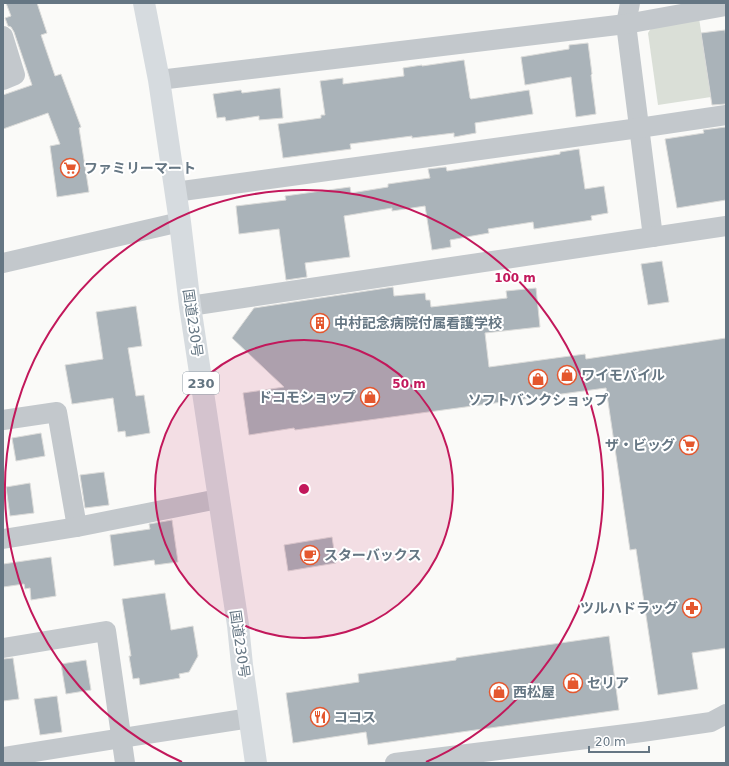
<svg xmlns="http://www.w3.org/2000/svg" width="729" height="766" viewBox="0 0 729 766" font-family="'DejaVu Sans','Noto Sans JP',sans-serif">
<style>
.green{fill:#dadfd7}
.building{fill:#aab3b9;stroke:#dcdcda}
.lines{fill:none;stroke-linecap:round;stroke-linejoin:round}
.street{stroke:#c3c8cc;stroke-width:20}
.highway{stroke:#d6dbdf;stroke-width:22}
.ring{fill:none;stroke:#c2185b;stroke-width:2}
.labels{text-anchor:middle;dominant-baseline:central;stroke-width:4;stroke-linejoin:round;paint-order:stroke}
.shield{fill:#fff;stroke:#939fa8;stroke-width:1}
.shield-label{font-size:13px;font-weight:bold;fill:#657683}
.poi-label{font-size:14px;font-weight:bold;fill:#657683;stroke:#fff;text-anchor:start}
.street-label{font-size:14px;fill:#657683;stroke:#fff}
.centre{fill:#c2185b;stroke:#fff;stroke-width:2}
.ring-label{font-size:12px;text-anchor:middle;font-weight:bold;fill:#c2185b;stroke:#fff;stroke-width:4;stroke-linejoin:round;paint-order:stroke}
</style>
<rect width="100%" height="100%" fill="#fafaf8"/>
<!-- green -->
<path class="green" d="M699,18l12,79 -53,8 -10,-72 5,-8z"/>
<!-- building -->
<g class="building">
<path d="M6,3h31l10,30 -6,2 14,41 6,-2 20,53 -2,1 10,64 -32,5 -7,-51 10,-2 -12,-31 -45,16v-34l29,-10 -18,-53 -3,-5 -3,-1 -3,-8 6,-2z"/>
<path d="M725,30l1,8v66l-14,1 -11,-72z"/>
<path d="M588,43l4,31 -1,1 5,39 -20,3 -5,-40 -46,8 -4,-28 48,-8v-4z"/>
<path d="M464,60l6,38 1,1 58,-9 4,24 -58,9 1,10 -22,4v-4l-42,5v-2l-62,8 1,5 -68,9 -5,-34 43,-6v-3h4l-5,-34 23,-3v6l61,-8 -1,-8 19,-3v1z"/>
<path d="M280,88l3,30 -24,2v-4l-33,5 -1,-4 -8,1 -4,-24 28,-4 1,3z"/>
<path d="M726,127v73l-49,8 -12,-69 39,-6 -1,-3z"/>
<path d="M579,149l6,40 19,-3 4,27 -17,3 1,4 -58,9 -1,-7 -45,7 1,4 -39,7 1,7 -19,3 -7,-44 -33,5v-3l-48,8 6,41 -45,6 2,14 -21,3 -7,-51 -40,5 -3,-28 50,-6 -1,-4 65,-9 1,6 37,-6v-3l42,-6 -2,-9 18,-2 1,4 113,-17v-2z"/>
<path d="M662,261l7,41 -21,3 -7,-41z"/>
<path d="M393,287l1,9 31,-3 1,7h4l1,7 76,-9 -1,-7 30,-3 4,39 -55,6 4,34 96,-13 1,5 140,-21v310l-34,5 6,36 -40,6 -22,-146 -6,1 -24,-162 -311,42 -1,-2 -45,7 -6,-42 41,-6 -52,-49 22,-30z"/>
<path d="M136,306l6,40 -14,2 8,48 8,-1 6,38 -24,4 -1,-6 -7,1 -5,-34 -41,6 -7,-39 38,-6 -7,-47z"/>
<path d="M41,433l4,23 -29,5 -4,-23z"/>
<path d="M104,472l5,33 -24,3 -5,-33z"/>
<path d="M30,483l4,30 -24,3 -4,-29z"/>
<path d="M172,520l6,42 -23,3 -1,-5 -40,6 -4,-31 40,-6 -1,-5z"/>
<path d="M332,537l4,26 -48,8 -4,-26z"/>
<path d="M51,557l5,39 -25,4 -1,-12 -5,1 -1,-5 -21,3v-23z"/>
<path d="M165,593l6,37 22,-4 5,30 -9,16 -10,2 1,4 -40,7 -1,-7 -6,1 -4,-23h2l-9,-57z"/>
<path d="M609,636l10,74 -251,35 -2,-13 -73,11 -7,-50 73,-11 -1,-8 98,-14v-2z"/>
<path d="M13,658l6,41 -16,2v-42z"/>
<path d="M86,660l5,30 -25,4 -5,-30z"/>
<path d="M57,696l5,36 -22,3 -6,-36z"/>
</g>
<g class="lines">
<!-- street -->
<g class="street">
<path d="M630,3l-4,21 27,213"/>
<path d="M3,36l12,39 -12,5"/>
<path d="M159,80l467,-56 100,-18"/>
<path d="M175,192l464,-64 87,-13"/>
<path d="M3,263l177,-41"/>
<path d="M190,306l536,-80"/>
<path d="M3,420l54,-8 20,115"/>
<path d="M3,539l74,-12 141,-28"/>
<path d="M3,648l103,-17 19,132"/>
<path d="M3,757l119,-19 128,-20"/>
<path d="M395,763l247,-31 69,-10 15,-8"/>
</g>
<!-- highway -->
<path class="highway" d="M144,3l15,77 21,142 10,84 48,319 4,40 14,98"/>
</g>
<!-- distance rings -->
<circle cx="304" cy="489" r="149" fill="#c2185b" fill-opacity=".12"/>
<g class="ring">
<circle cx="304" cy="489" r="149"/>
<path d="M182 762A299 299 0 1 1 426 762"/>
</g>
<!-- icons -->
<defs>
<g id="supermarket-ring" transform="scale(1)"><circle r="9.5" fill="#fff" stroke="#e4572e" stroke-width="1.5"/><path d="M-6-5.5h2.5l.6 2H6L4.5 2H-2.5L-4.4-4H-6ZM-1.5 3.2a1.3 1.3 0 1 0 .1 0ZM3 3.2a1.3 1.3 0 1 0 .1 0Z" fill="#e4572e"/></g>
<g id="building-ring" transform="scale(1)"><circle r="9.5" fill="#fff" stroke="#e4572e" stroke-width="1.5"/><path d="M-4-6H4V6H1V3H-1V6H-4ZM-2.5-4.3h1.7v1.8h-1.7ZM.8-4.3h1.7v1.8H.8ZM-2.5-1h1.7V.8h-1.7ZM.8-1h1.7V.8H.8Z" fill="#e4572e"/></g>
<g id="shop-ring" transform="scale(1)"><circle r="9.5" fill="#fff" stroke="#e4572e" stroke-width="1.5"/><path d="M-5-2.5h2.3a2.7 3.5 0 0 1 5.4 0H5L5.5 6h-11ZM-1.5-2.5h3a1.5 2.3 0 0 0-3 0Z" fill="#e4572e"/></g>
<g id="cafe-ring" transform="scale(1)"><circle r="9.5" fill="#fff" stroke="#e4572e" stroke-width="1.5"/><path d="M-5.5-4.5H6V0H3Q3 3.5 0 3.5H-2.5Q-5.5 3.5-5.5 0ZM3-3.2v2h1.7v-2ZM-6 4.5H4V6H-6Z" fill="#e4572e"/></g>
<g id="pharmacy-ring" transform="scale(1)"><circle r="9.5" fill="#fff" stroke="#e4572e" stroke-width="1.5"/><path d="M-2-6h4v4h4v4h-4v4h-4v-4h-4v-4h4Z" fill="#e4572e"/></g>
<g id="restaurant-ring" transform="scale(1)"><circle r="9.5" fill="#fff" stroke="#e4572e" stroke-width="1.5"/><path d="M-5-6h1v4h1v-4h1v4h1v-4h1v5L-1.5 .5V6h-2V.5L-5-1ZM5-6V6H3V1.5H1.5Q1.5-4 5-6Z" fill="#e4572e"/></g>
</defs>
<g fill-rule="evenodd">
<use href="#supermarket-ring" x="70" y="168"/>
<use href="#building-ring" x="320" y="323"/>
<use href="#shop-ring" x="567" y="375"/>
<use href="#shop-ring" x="538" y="379"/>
<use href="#shop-ring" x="370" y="397"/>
<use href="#supermarket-ring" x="689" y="445"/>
<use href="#cafe-ring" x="310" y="555"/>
<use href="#pharmacy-ring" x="692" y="608"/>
<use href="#shop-ring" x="573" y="683"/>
<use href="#shop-ring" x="499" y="692"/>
<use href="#restaurant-ring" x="320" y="717"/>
</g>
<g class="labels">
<!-- shield labels -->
<rect class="shield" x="183" y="372" width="36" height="22" rx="3"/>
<g class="shield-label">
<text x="201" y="383">230</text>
</g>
<!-- poi labels -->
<g class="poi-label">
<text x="84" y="168">ファミリーマート</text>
<text x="334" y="323">中村記念病院付属看護学校</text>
<text x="581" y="375">ワイモバイル</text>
<text x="356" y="397" text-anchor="end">ドコモショップ</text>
<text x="538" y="400" text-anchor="middle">ソフトバンクショップ</text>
<text x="675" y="445" text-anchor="end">ザ・ビッグ</text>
<text x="324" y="555">スターバックス</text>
<text x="678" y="608" text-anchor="end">ツルハドラッグ</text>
<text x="587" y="683">セリア</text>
<text x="513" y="692">西松屋</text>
<text x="334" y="717">ココス</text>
</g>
<!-- street labels -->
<g class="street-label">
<text transform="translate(193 323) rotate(82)">国道230号</text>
<text transform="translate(240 644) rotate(82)">国道230号</text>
</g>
</g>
<circle cx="304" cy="489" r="6" class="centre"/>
<g class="ring-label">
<text x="515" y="282">100 m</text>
<text x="409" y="388">50 m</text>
</g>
<!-- border -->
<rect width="729" height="766" fill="none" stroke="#657683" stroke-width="8"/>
<!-- scale -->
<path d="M589 746v6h60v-6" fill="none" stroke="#657683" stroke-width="2"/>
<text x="595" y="746" font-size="12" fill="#657683" stroke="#ffffff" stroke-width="3" paint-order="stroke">20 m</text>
</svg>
